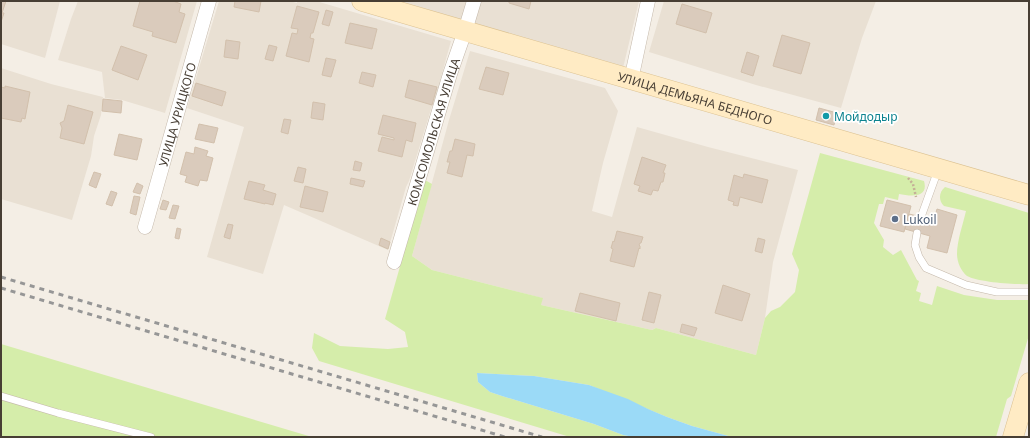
<svg xmlns="http://www.w3.org/2000/svg" width="1030" height="438" viewBox="0 0 1030 438" font-family="'Noto Sans',sans-serif">
<style>
.residential{fill:#e9e0d3}
.green{fill:#d5edaa}
.water{fill:#9bdaf7}
.building{fill:#dacbbc;stroke:#d2c0ac}
.lines{fill:none;stroke-linecap:round;stroke-linejoin:round}
.lane-casing{stroke:#c4b8aa;stroke-width:8}
.street-casing{stroke:#c4b8aa;stroke-width:15}
.secondary-casing{stroke:#dcc292;stroke-width:21}
.path{stroke:#c4af97;stroke-width:2.5;stroke-dasharray:2 2;stroke-linecap:butt}
.lane{stroke:#fff;stroke-width:7}
.street{stroke:#fff;stroke-width:14}
.secondary{stroke:#ffebc4;stroke-width:20}
.rail{stroke:#969696;stroke-width:3;stroke-dasharray:5 5;stroke-linecap:butt}
.culture-dot{fill:#0f9aa8;stroke:#fff;stroke-width:1.5}
.service-dot{fill:#5c6f8a;stroke:#fff;stroke-width:1.5}
.labels{text-anchor:middle;dominant-baseline:central;stroke-width:3.5;stroke-linejoin:round;paint-order:stroke}
.street-label{font-size:12px;fill:#473e34;stroke:#fff}
.culture-label{font-size:12px;fill:#0d838f;stroke:#fff;text-anchor:start}
.service-label{font-size:12px;fill:#4e5e75;stroke:#fff;text-anchor:start}
</style>
<rect width="100%" height="100%" fill="#f4eee5"/>
<!-- residential -->
<g class="residential">
<path d="M1,1h59l-15,57 -44,-14z"/>
<path d="M78,1h119l-32,112 -43,-13 -17,-2 -3,-26 -44,-12 13,-41z"/>
<path d="M219,1h70l8,2v-2h19l135,40 -18,65h-1l-23,75 -3,6 -18,63 -104,-45 -21,69 -56,-17 37,-130 -57,-19z"/>
<path d="M397,1h242l-16,67z"/>
<path d="M664,1h212l-14,37 -21,70 -85,-23 -107,-33z"/>
<path d="M470,51l135,37 13,23 -15,52 -11,48 20,6 25,-90 71,20 90,23 -25,92 -8,56 -9,37 -100,-27 -4,2 -111,-25 1,-7 -110,-28 -20,-14 37,-136z"/>
<path d="M1,68l50,16 52,13 -2,18 -7,21 -3,20 -19,64 -71,-21z"/>
</g>
<!-- green -->
<g class="green">
<path d="M820,153l104,28c5,18 -14,15 -25,13l-1,6 -13,-3 -2,7h-4l-5,19 10,17 -1,7 10,8 8,-5 16,30 2,1 -3,10 5,2 -2,8 13,4 5,-19 27,9 33,5h32v35l-18,61 -4,3 -11,38h-264l-40,-11 -25,-9 -78,-32 -55,-9 -57,-3 1,9 12,10 12,4 92,28 29,11 11,2h-64l-251,-76 -7,-13 2,-15 26,13 48,3 20,-2 -3,-15 -20,-13 16,-56 20,-72 4,-11 7,4 -20,72 20,14 111,28 -2,7 111,25 4,-2 100,27 9,-37 6,-7 9,-4 15,-15 4,-22 -7,-16z"/>
<path d="M945,187l84,26v71c-13,1 -51,-2 -62,-8 -6,-5 -10,-14 -10,-22 0,-13 6,-30 9,-43l-22,-5c-6,-6 -5,-14 1,-19z"/>
<path d="M1,344l311,93h-311z"/>
</g>
<!-- water -->
<path class="water" d="M477,373l57,3 55,9 39,14 20,10 19,8 25,9 40,11h-98l-11,-2 -29,-11 -92,-28 -12,-4 -12,-10z"/>
<!-- building -->
<g class="building">
<path d="M1,1h5l-4,12h2l-3,9z"/>
<path d="M140,1h33l8,3 -2,8 6,2 -9,29 -24,-7 1,-4 -20,-6z"/>
<path d="M235,1h26l-2,11 -25,-5z"/>
<path d="M509,1h22l-2,8 -20,-6z"/>
<path d="M682,4l30,9 -6,20 -30,-9z"/>
<path d="M297,6l22,6 -6,21h-2l-1,5 4,1 -5,23 -23,-6 6,-23 5,1 1,-5 -7,-1z"/>
<path d="M326,10l7,2 -4,14 -7,-2z"/>
<path d="M350,23l27,6 -5,20 -27,-6z"/>
<path d="M782,35l28,8 -9,31 -28,-8z"/>
<path d="M226,40l14,2 -2,17 -14,-2z"/>
<path d="M269,45l8,2 -4,14 -8,-2z"/>
<path d="M121,46l26,9 -9,25 -26,-10z"/>
<path d="M747,52l12,4 -6,20 -12,-4z"/>
<path d="M326,58l10,2 -5,17 -9,-2z"/>
<path d="M486,67l23,6 -6,22 -24,-6z"/>
<path d="M362,72l14,3 -3,12 -14,-4z"/>
<path d="M409,80l28,7 -5,18 -27,-8z"/>
<path d="M196,83l30,9 -4,14 -30,-10z"/>
<path d="M5,86l25,6 -5,27 -3,-1 -1,4 -20,-4v-31l4,1z"/>
<path d="M103,99l19,2 -1,12 -19,-2z"/>
<path d="M313,102l12,2 -2,16 -12,-2z"/>
<path d="M68,105l25,7 -9,32 -24,-6 2,-10 -2,-5 4,-2z"/>
<path d="M819,108l18,5 -3,12 -18,-5z"/>
<path d="M383,115l33,8 -4,19 -6,-2 -4,17 -24,-6 4,-14 12,3v-2l-16,-4z"/>
<path d="M284,119l7,1 -3,14 -7,-2z"/>
<path d="M199,124l19,4 -4,15 -19,-4z"/>
<path d="M119,134l23,5 -5,21 -23,-5z"/>
<path d="M455,139l20,5 -2,12 -6,-1 -5,22 -15,-4 3,-11h-3l3,-11h2z"/>
<path d="M195,147l13,4 -2,5 7,2 -6,23 -7,-1 -2,6 -13,-4 2,-6 -7,-2 6,-22 8,2z"/>
<path d="M642,157l24,8 -3,8h2l-2,9h-2l-3,9 -5,-1 -2,5 -13,-4 2,-5 -6,-2z"/>
<path d="M355,161l7,2 -2,8 -7,-1z"/>
<path d="M298,167l8,2 -3,14 -9,-2z"/>
<path d="M94,172l7,2 -5,14 -7,-3z"/>
<path d="M744,174l24,6 -6,23 -22,-6 -2,9 -5,-1 1,-3 -6,-2 6,-25 9,3z"/>
<path d="M351,178l14,3 -2,6 -13,-3z"/>
<path d="M249,181l16,4 -2,5 13,4 -3,11 -8,-2v1l-21,-5z"/>
<path d="M137,183l6,3 -3,8 -7,-2z"/>
<path d="M305,186l23,6 -5,20 -23,-5z"/>
<path d="M111,191l6,2 -5,13 -6,-2z"/>
<path d="M134,196l6,1 -4,18 -6,-2z"/>
<path d="M163,200l6,2 -3,8 -6,-1z"/>
<path d="M887,200l24,6 -7,26 -24,-6z"/>
<path d="M173,205l6,1 -4,13 -6,-1z"/>
<path d="M937,209l20,6 -10,38 -20,-5 3,-12 -25,-7 4,-15 25,6z"/>
<path d="M228,224l5,1 -3,14 -6,-2z"/>
<path d="M177,228l4,1 -2,10 -4,-1z"/>
<path d="M617,231l26,6 -2,6h-1l-1,2 1,1v3l-1,-1 -5,19 -24,-6 3,-12 -2,-1 2,-7 1,1z"/>
<path d="M381,238l9,4 -2,7 -9,-4z"/>
<path d="M758,238l7,2 -3,13 -7,-2z"/>
<path d="M723,285l27,9 -8,27 -27,-8z"/>
<path d="M649,292l12,3 -7,28 -12,-3z"/>
<path d="M580,293l40,10 -4,18 -41,-10z"/>
<path d="M682,324l15,4 -3,8 -14,-4z"/>
</g>
<g class="lines">
<!-- lane casing -->
<g class="lane-casing">
<g id="lane">
<path d="M921,217l17,-47"/>
<path d="M917,233l-2,12 4,12 7,11 40,17 31,7h32"/>
<path d="M1,396l57,17 93,24"/>
</g>
</g>
<!-- street casing -->
<g class="street-casing">
<g id="street">
<path d="M631,80l17,-79"/>
<path id="s1" d="M145,227l64,-226"/>
<path id="s2" d="M394,262l56,-188 15,-43 9,-30"/>
</g>
</g>
<!-- secondary casing -->
<g class="secondary-casing">
<g id="secondary">
<path id="s3" d="M362,1l667,194"/>
<path d="M1013,437l16,-54"/>
</g>
</g>
<!-- path -->
<path class="path" d="M908,178l5,6 3,13"/>
<!-- lane -->
<use href="#lane" class="lane"/>
<!-- street -->
<use href="#street" class="street"/>
<!-- secondary -->
<use href="#secondary" class="secondary"/>
<!-- rail -->
<g class="rail">
<path d="M1,277l541,160"/>
<path d="M1,288l504,149"/>
</g>
</g>
<!-- markers -->
<circle class="culture-dot" cx="826" cy="116" r="4"/>
<circle class="service-dot" cx="895" cy="219" r="4"/>
<g class="labels">
<!-- street labels -->
<g class="street-label">
<text stroke="none"><textPath href="#s3" startOffset="347">УЛИЦА ДЕМЬЯНА БЕДНОГО</textPath></text>
<text stroke="none"><textPath href="#s1" startOffset="117">УЛИЦА УРИЦКОГО</textPath></text>
<text stroke="none"><textPath href="#s2" startOffset="136">КОМСОМОЛЬСКАЯ УЛИЦА</textPath></text>
</g>
<!-- culture labels -->
<g class="culture-label">
<text x="834" y="116">Мойдодыр</text>
</g>
<!-- service labels -->
<g class="service-label">
<text x="903" y="219">Lukoil</text>
</g>
</g>
<!-- border -->
<rect width="1030" height="438" fill="none" stroke="#473e34" stroke-width="4"/>
</svg>
